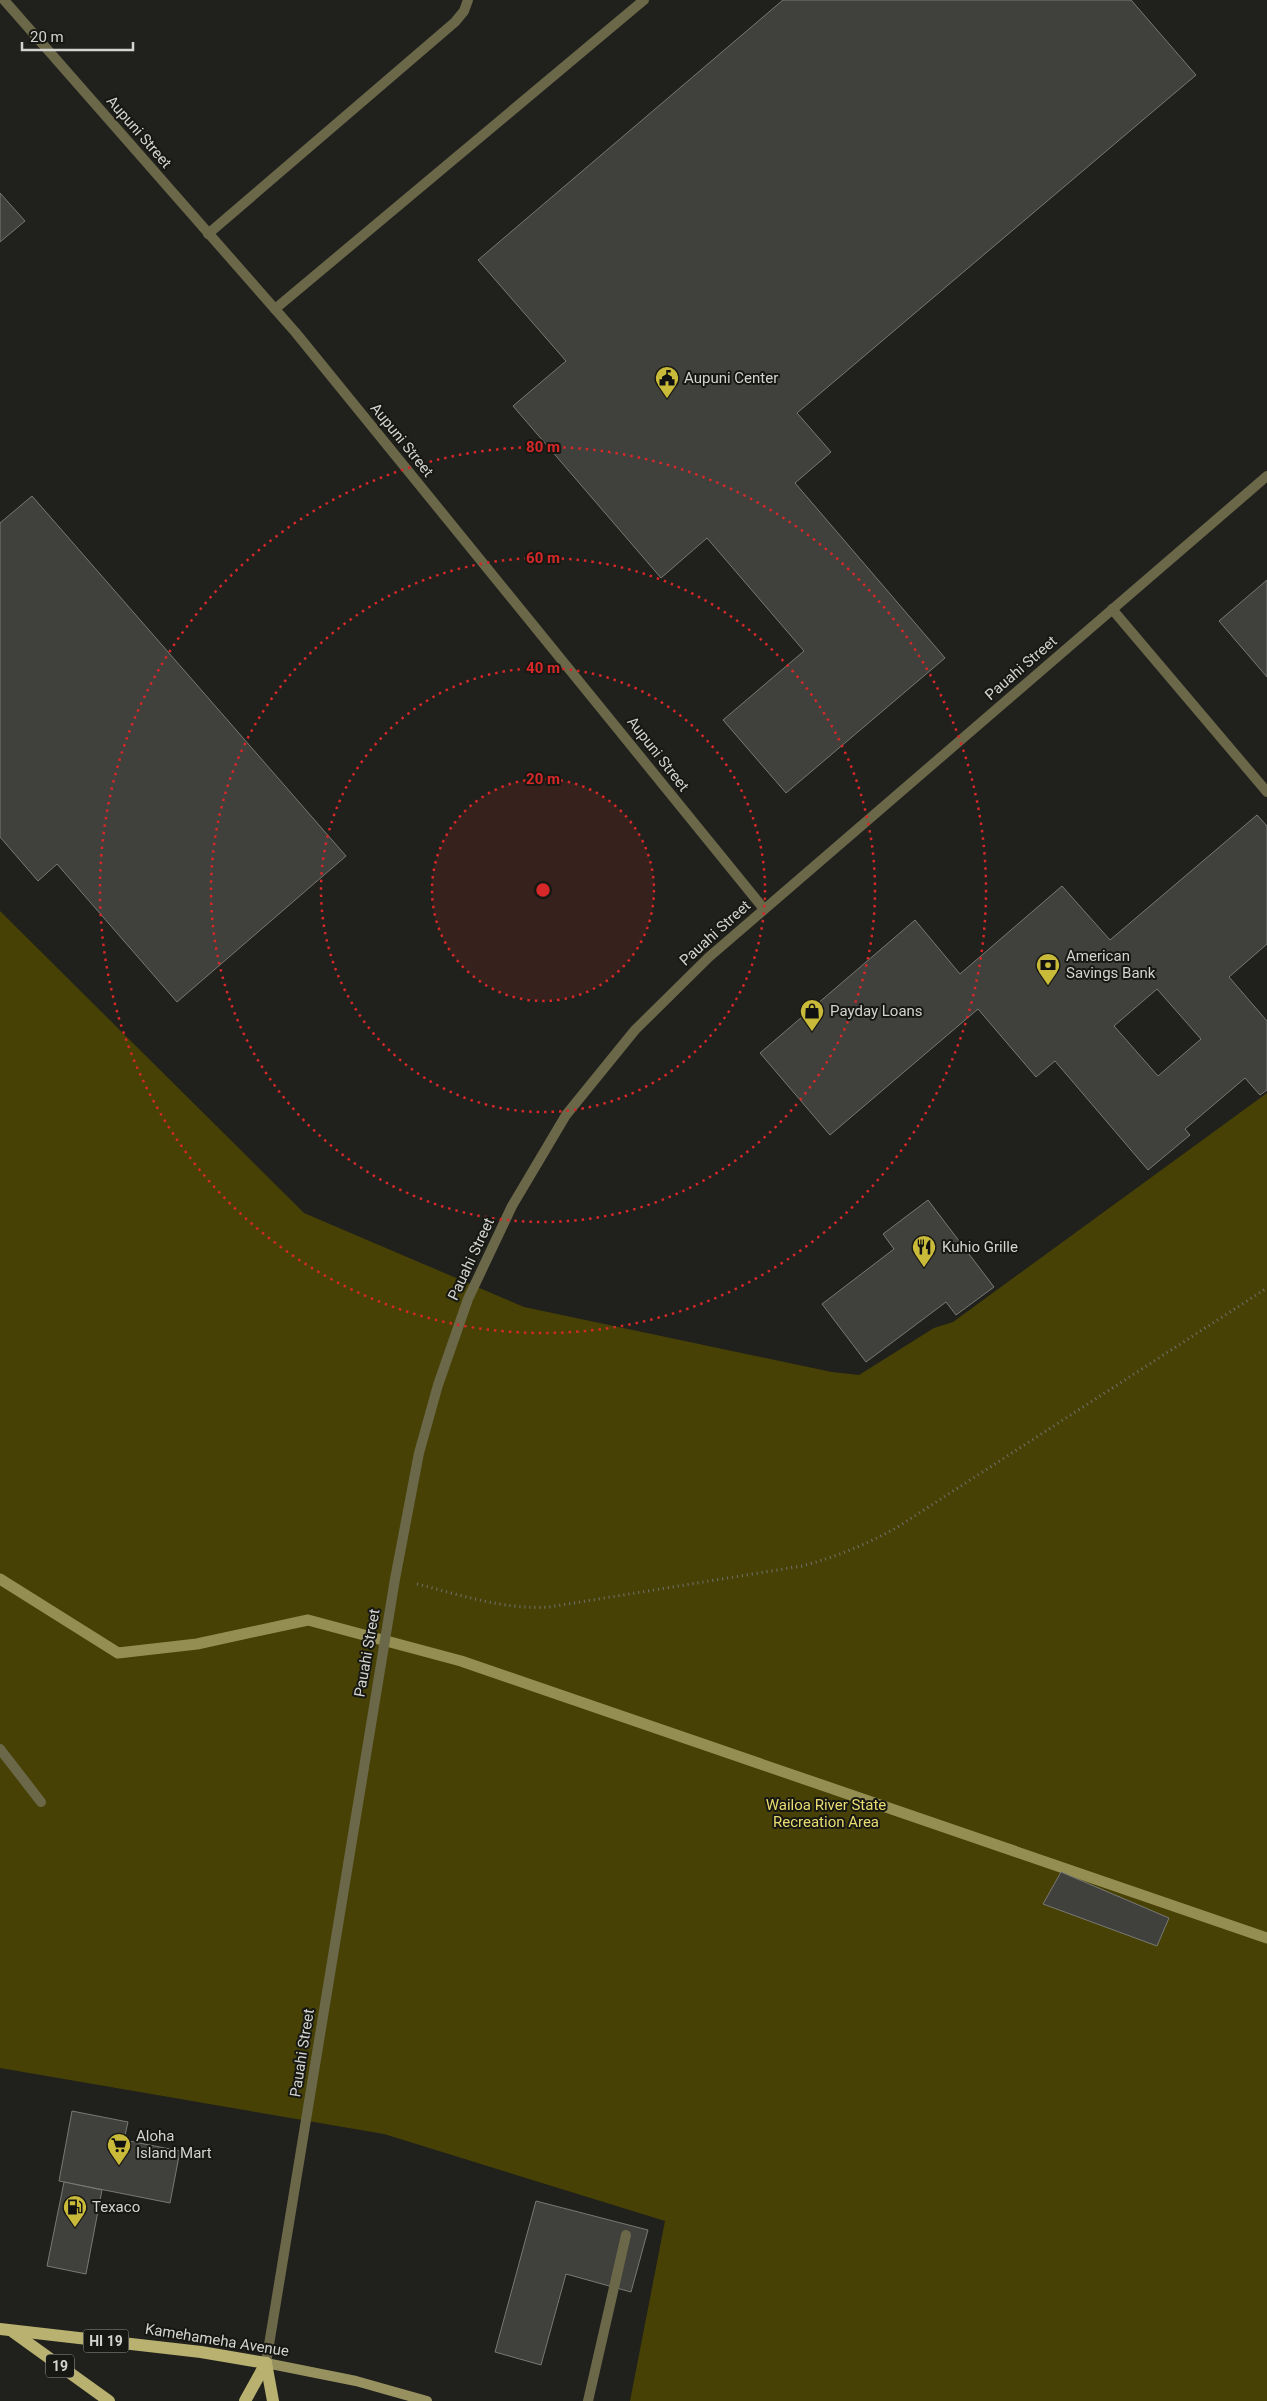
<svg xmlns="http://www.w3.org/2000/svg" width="1267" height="2401" viewBox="0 0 1267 2401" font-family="Roboto,sans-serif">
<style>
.green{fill:#474106}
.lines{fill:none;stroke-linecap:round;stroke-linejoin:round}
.stream{stroke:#958e53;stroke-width:11}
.building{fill:#40403c;stroke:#797974;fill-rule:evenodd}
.path{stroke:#72726f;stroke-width:3;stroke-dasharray:1 4;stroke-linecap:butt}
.service{stroke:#6b684a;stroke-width:10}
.minor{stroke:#6b684a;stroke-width:10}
.tertiary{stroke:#6b684a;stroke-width:10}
.secondary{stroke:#979160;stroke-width:10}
.primary{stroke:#b8b170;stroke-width:12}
.ring{fill:none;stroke:#d62828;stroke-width:2.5;stroke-dasharray:2.5 5}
.labels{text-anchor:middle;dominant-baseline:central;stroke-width:4;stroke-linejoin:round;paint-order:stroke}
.shield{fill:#171713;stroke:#9b9b97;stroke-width:1}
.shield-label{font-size:14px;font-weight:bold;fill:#d3d3d0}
.street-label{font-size:15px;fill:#d3d3d0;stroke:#171713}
.poi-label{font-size:15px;fill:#d3d3d0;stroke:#171713;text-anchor:start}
.park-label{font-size:15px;fill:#e9dc70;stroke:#171713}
.centre{fill:#d62828;stroke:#171713;stroke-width:2.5}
.ring-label{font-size:15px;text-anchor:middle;font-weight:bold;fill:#d62828;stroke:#171713;stroke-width:4;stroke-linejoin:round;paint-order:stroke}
</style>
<rect width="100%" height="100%" fill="#20201c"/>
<!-- green -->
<path class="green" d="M0,911l304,302 220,94 308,65 27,3 75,-47 19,-6 314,-229v1308h-637l35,-180 -281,-87 -384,-66z"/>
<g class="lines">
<!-- stream -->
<path class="stream" d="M0,1579l118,74 79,-9 111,-24 153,41 806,277"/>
</g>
<!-- building -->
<g class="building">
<path d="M783,0h348l65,75 -399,338 34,39 -36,31 150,175 -159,135 -63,-73 81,-69 -97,-113 -46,40 -148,-172 53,-45 -88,-101z"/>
<path d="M0,193l25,28 -25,21z"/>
<path d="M32,496l314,360 -169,146 -120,-138 -19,17 -38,-44v-314z"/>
<path d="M1267,580v97l-48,-56z"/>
<path d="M1257,815l10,11v118l-38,33 38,44v69l-7,5 -15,-17 -60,51 5,6 -42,35 -93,-109 -19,16 -58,-68 -148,126 -70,-82 155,-133 45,54 102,-88 48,54zM1157,989l44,50 -43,37 -44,-50z"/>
<path d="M928,1200l66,87 -38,28 -10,-13 -80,60 -44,-58 72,-55 -11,-15z"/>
<path d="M1061,1872l108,46 -12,28 -114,-42z"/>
<path d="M72,2111l56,11 -4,18 56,11 -10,52 -111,-22z"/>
<path d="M64,2182l38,8 -16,84 -39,-8z"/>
<path d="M536,2201l112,29 -17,62 -65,-18 -25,91 -46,-13z"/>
</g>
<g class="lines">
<!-- path -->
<path class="path" d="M417,1584c44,11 87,26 132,23l253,-41c34,-9 63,-21 94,-38l371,-240"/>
<!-- service -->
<g class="service">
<path d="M208,234l247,-212 9,-11 4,-11"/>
<path d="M275,309l369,-309"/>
<path d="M1112,609l155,183"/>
<path d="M0,1749l41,53"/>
<path d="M588,2401l38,-166"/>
</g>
<!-- minor -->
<path class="minor" d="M4,0l292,333 468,576"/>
<!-- tertiary -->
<path class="tertiary" d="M266,2363l129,-784 24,-126 19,-68 30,-86 44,-93 54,-91 69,-85 74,-73 558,-481"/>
<!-- secondary -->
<path class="secondary" d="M266,2363l90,18 71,20"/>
<!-- primary -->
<g class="primary">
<path d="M0,2329l201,23 65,11"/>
<path d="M13,2332l96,69"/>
<path d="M266,2363l7,38"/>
<path d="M245,2401l21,-38"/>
</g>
</g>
<!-- distance rings -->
<circle cx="543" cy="890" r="111" fill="#d62828" fill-opacity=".12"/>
<g class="ring">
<circle cx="543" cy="890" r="111"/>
<circle cx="543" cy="890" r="222"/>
<circle cx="543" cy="890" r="332"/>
<circle cx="543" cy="890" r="443"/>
</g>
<!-- icons -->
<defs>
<g id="civic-pin" transform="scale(1.25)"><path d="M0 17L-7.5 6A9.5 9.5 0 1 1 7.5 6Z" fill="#c9ba3a" stroke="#171713"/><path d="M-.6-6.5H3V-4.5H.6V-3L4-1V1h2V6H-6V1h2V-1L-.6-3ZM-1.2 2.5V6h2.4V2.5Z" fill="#111"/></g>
<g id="bank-pin" transform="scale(1.25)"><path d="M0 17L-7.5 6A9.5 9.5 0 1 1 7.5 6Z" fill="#c9ba3a" stroke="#171713"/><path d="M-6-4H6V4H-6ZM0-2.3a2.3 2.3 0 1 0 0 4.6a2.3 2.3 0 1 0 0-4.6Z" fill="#111"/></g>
<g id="shop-pin" transform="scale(1.25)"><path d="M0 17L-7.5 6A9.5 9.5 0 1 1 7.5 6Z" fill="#c9ba3a" stroke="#171713"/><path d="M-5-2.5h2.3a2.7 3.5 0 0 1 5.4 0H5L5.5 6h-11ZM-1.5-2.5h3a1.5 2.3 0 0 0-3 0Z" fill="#111"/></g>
<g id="restaurant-pin" transform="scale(1.25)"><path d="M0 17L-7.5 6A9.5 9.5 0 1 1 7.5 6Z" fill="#c9ba3a" stroke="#171713"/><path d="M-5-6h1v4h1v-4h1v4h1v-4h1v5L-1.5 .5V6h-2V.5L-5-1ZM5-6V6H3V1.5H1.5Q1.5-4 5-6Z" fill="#111"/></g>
<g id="supermarket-pin" transform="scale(1.25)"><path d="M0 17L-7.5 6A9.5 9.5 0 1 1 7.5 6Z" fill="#c9ba3a" stroke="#171713"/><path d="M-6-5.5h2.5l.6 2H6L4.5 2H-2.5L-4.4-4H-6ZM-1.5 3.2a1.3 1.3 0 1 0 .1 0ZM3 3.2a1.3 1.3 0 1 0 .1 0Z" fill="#111"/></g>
<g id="fuel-pin" transform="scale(1.25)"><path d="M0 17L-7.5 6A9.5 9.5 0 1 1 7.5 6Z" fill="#c9ba3a" stroke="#171713"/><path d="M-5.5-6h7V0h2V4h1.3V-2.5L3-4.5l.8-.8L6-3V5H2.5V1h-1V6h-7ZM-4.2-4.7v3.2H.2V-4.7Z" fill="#111"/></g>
</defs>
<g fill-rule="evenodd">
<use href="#civic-pin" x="667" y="378"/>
<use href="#bank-pin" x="1048" y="965"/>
<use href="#shop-pin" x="812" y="1011"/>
<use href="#restaurant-pin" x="924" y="1247"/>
<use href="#supermarket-pin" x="119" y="2145"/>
<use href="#fuel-pin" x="75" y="2207"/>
</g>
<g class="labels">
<!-- shield labels -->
<g class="shield">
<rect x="83.5" y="2329.5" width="45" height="23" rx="4"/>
<rect x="46" y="2354.5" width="28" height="23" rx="4"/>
</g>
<g class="shield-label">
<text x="106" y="2341">HI 19</text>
<text x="60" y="2366">19</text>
</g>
<!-- street labels -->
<g class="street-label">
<text transform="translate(139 132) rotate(49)">Aupuni Street</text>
<text transform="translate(402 440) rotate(51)">Aupuni Street</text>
<text transform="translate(1021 668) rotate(-41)">Pauahi Street</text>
<text transform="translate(658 754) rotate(52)">Aupuni Street</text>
<text transform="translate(715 933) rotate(-42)">Pauahi Street</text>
<text transform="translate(471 1259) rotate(-65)">Pauahi Street</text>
<text transform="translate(367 1653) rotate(-80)">Pauahi Street</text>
<text transform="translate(302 2053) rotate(-81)">Pauahi Street</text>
<text transform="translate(217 2340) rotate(9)">Kamehameha Avenue</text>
</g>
<!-- poi labels -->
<g class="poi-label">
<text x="684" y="378">Aupuni Center</text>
<text x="1066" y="956">American<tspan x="1066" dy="17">Savings Bank</tspan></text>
<text x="830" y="1011">Payday Loans</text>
<text x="942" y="1247">Kuhio Grille</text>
<text x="136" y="2136">Aloha<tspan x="136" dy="17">Island Mart</tspan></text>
<text x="92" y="2207">Texaco</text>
</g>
<!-- park labels -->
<g class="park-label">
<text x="826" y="1805">Wailoa River State<tspan x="826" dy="17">Recreation Area</tspan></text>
</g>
</g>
<circle cx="543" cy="890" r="8" class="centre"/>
<g class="ring-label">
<text x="543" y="452">80 m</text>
<text x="543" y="563">60 m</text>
<text x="543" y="673">40 m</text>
<text x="543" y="784">20 m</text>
</g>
<!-- scale -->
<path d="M22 42v8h111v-8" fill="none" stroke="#d3d3d0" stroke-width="2.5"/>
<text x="30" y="42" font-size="15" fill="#d3d3d0" stroke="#171713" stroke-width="4" paint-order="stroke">20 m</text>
</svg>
